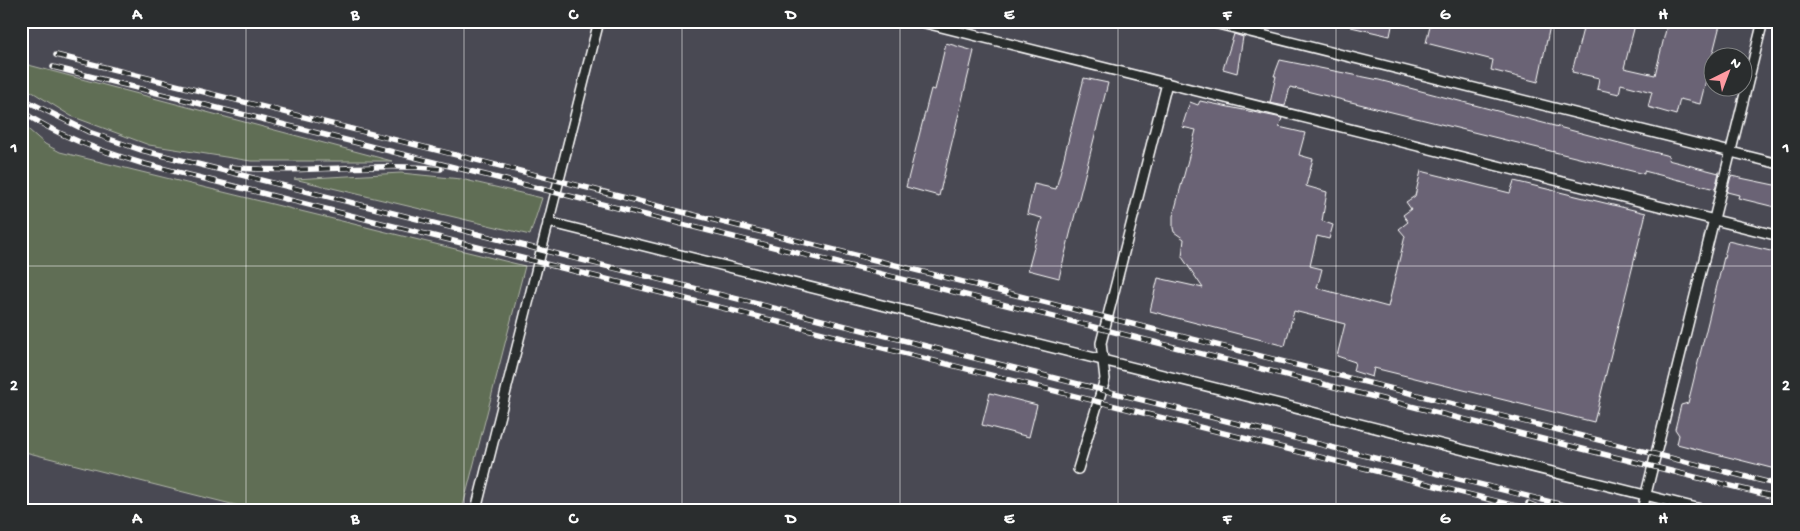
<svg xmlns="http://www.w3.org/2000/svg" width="1800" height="531" viewBox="0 0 1800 531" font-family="'Gochi Hand',sans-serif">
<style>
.built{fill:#4a4852;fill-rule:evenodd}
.green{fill:#616e55;stroke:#b0b6aa}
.building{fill:#6a6375;stroke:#fff}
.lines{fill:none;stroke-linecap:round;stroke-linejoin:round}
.lane-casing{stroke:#fff;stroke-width:12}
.lane{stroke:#2a2d2e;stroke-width:9}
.rail-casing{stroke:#fff;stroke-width:5.5}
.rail{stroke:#2a2d2e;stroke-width:4;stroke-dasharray:11;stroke-linecap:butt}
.grid{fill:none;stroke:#fff;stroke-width:1;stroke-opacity:0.55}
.neatline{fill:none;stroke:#fff;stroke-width:2}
.grid-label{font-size:16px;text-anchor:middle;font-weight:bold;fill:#fff}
</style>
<rect width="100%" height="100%" fill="#3d3d43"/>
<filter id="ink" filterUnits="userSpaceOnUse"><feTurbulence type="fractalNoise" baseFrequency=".02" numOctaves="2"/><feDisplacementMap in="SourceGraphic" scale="10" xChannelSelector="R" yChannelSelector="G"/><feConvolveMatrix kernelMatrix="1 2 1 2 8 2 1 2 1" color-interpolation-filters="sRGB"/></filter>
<g filter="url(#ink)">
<!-- built -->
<path class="built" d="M21,21h1758v489h-1758zM1712,58h30v30h-30z"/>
<!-- green -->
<g class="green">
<path d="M21,63l371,98h-141l-102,-16 -78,-29 -50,-31z"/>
<path d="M21,123l24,21 15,8 465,114 -63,244h-207l-234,-59z"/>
<path d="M401,173l60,6 81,19 -12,37 -236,-56z"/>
</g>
<!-- building -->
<g class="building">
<path d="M1351,21h42l-3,15 -39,-9z"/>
<path d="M1431,21h120l-13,61 -47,-12 2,-10 -67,-17z"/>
<path d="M1585,21h51l-12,47 31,7 13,-54h53l-21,83 -20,-5 -4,16 -28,-8 4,-15 -31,-8 -2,10 -22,-5 2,-11 -27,-6z"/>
<path d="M1234,34l9,3 -6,36 -14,-4z"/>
<path d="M946,43l28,8 -35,145 -33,-9 25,-98 4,1z"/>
<path d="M1280,60l99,20 290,76 -1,4 51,13 -4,16 -71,-18v3l-354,-87 -5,19 -15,-3 6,-27h-2z"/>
<path d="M1084,78l24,5 -49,195 -31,-8 14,-52 -15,-4 7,-30 22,5z"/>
<path d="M1200,101l82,17 -3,9 26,6 -6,22 14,4 -7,27 21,6 -5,29 11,4 -4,14 -12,-3 -7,30 12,3 -5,19 71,19 17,-71 -6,-7 9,-7 -5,-7 8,-6 -5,-7 9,-6 6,-25 89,22 4,-12 132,32 -52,209 -220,-54 -2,9 -19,-6 2,-9 -18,-6 8,-32 -51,-13 -9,35 -135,-35 8,-33 45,10 -21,-31 2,-18 -10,-7 -1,-4v-12l23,-86 -14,-3 8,-25 8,3z"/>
<path d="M1731,176l48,10v22l-41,-10 1,-3 -12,-3z"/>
<path d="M1728,241l51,12v217l-102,-26 2,-9 -4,-6 6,-24 7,-2z"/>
<path d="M990,393l47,12 -8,32 -47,-12z"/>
</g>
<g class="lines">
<!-- lane casing -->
<g class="lane-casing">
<g id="lane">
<path d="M917,21l862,215"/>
<path d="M1206,21l573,143"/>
<path d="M548,222l1157,288"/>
<path d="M1078,469l27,-90 -4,-36 66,-260"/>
<path d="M476,510l123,-489"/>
<path d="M1642,510l121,-489"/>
</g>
</g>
<!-- lane -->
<use href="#lane" class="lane"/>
<!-- rail casing -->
<g class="rail-casing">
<g id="rail">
<path d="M56,55l552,138"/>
<path d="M53,67l1726,431"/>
<path d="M21,98l68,34 52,18 1442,360"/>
<path d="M21,111c37,25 77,39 120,52l1391,347"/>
<path d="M231,167c70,8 140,-5 210,2"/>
<path d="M602,192l1177,293"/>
<path d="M1528,503l16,7"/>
</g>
</g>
<!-- rail -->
<use href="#rail" class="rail"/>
</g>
</g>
<!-- grid -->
<path class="grid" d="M246,21v489M464,21v489M682,21v489M900,21v489M1118,21v489M1336,21v489M1554,21v489M21,266h1758"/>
<!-- margin -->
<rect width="1800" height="531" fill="none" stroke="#2a2d2e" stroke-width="55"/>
<!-- north arrow -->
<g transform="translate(1728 72) rotate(42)"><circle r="24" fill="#2a2d2e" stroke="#7f8182"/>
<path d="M0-4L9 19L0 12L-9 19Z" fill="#ff9aa2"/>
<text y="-8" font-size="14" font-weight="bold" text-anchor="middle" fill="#ffffff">N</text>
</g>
<rect x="28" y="28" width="1744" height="476" class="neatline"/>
<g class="grid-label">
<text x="137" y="19">A</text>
<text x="355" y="19">B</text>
<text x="573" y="19">C</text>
<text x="791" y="19">D</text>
<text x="1009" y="19">E</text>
<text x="1227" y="19">F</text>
<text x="1445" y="19">G</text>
<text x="1663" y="19">H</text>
<text x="14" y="152">1</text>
<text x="1786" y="152">1</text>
<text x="14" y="390">2</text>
<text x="1786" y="390">2</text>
<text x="137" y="523">A</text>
<text x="355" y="523">B</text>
<text x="573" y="523">C</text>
<text x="791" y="523">D</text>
<text x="1009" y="523">E</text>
<text x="1227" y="523">F</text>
<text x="1445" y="523">G</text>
<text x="1663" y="523">H</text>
</g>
</svg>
